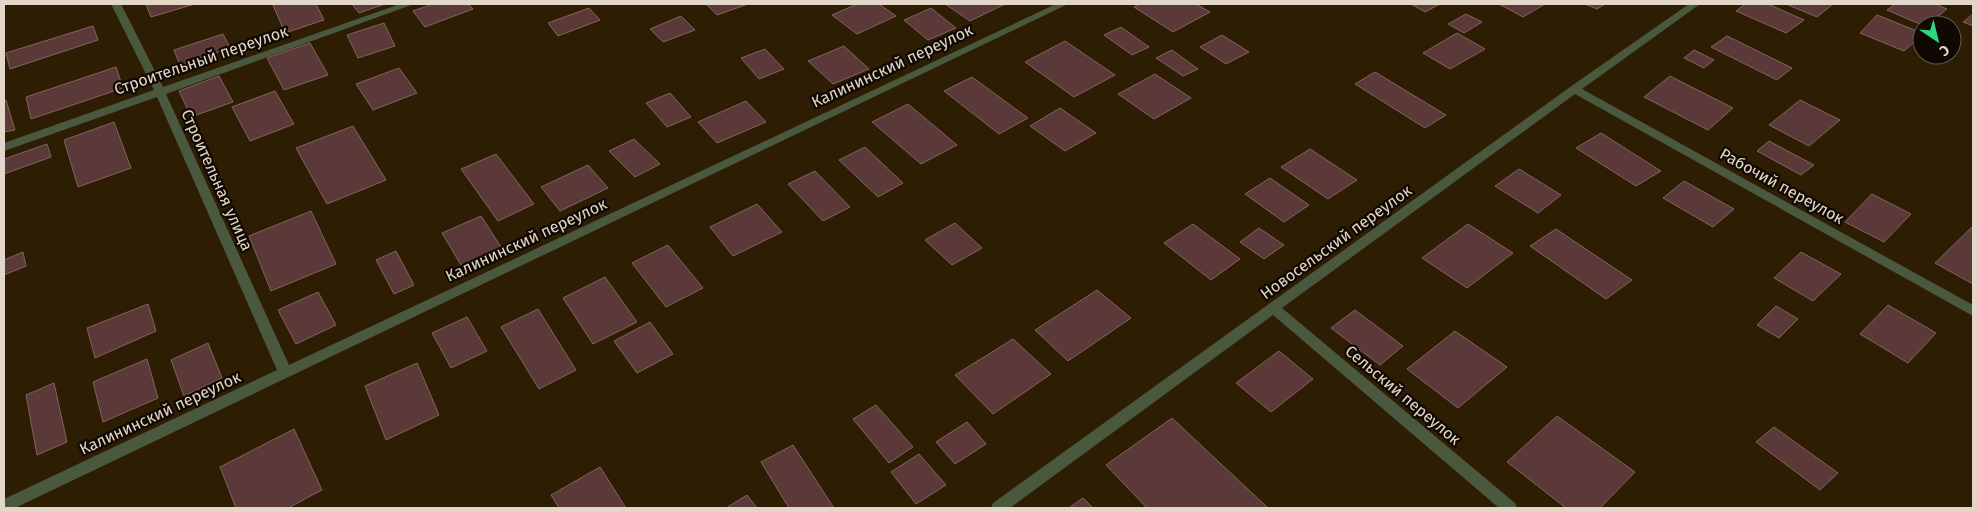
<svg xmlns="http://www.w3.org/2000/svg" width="1977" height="512" viewBox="0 0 1977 512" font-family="'Fira Sans',sans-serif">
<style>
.building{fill:#5a3938;stroke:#856260}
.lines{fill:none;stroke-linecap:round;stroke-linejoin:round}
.street{fill:#4a593e;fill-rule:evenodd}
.labels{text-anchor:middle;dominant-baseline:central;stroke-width:4.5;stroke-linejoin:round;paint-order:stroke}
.street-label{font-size:16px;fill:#e1d6c7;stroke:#100802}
</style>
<rect width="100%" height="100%" fill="#2d1d03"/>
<!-- building -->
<g class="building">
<path d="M146,4h49l-44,13z"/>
<path d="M276,4h40l8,16 -39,13 -12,-28z"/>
<path d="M352,4h33l-26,9z"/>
<path d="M433,4h35l5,5 -48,18 -12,-16z"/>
<path d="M706,4h42l-31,11z"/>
<path d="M857,4h22l17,12 -39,18 -25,-19z"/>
<path d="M945,4h60l-35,17z"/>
<path d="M1140,4h56l14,8 -37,20 -39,-25z"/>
<path d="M1411,4h29l-15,8z"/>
<path d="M1499,4h46l-22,13z"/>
<path d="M1585,4h20l-8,5z"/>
<path d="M1745,4h23l36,16 -18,13 -50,-22z"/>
<path d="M1786,4h47l-16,13z"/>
<path d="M1895,4h40l12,5 -20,16h-5l-35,-15z"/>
<path d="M589,8l11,12 -42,16 -10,-13z"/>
<path d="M931,8l25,20 -28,12 -24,-20z"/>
<path d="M1466,14l16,8 -18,11 -16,-9z"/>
<path d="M1973,14v12l-10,-4z"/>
<path d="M1877,15l45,18v2l-18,16 -44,-18z"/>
<path d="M681,16l14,14 -32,12 -13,-13z"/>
<path d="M384,23l11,23 -37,12 -11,-23z"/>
<path d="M93,26l5,14 -88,29 -4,-16z"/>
<path d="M1121,27l28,20 -17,8 -28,-20z"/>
<path d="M1457,33l28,16 -35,20 -27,-16z"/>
<path d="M223,34l7,14 -50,17 -6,-15z"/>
<path d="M1222,35l27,17 -23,12 -26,-17z"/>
<path d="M1727,36l65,32 -15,12 -66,-33z"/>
<path d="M1065,41l50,34 -41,22 -49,-35z"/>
<path d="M310,43l18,32 -44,15 -17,-32z"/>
<path d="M844,46l25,23 -36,15 -25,-23z"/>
<path d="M765,49l19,20 -25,10 -18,-21z"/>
<path d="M1172,50l26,19 -15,7 -27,-18z"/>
<path d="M1694,50l20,10 -10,8 -20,-10z"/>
<path d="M116,67l7,21 -92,31 -5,-22z"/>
<path d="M399,68l18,25 -44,17 -17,-26z"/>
<path d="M1375,72l71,43 -21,13 -70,-44z"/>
<path d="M1155,74l36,24 -37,21 -36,-25z"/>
<path d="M219,76l14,26 -42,15 -12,-26z"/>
<path d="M1670,76l63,32 -25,22 -64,-33z"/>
<path d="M972,77l56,41 -29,16 -55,-43z"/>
<path d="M275,91l19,33 -44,17 -18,-34z"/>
<path d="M670,93l21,24 -24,10 -21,-24z"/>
<path d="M6,100l9,30 -11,2v-31z"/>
<path d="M1800,100l40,20 -31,26 -40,-21z"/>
<path d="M746,101l20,21 -49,21 -19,-21z"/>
<path d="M908,104l49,41 -36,19 -49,-42z"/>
<path d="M1060,108l36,25 -31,18 -35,-25z"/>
<path d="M114,122l17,46 -53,19 -14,-47z"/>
<path d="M353,126l33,54 -59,24 -31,-56z"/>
<path d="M1601,133l60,38 -25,15 -60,-38z"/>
<path d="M634,139l26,25 -25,13 -26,-26z"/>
<path d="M1769,141l45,24 -13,10 -44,-24z"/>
<path d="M47,144l4,13 -47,17v-15z"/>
<path d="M865,147l38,36 -25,14 -39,-37z"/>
<path d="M1310,149l47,31 -29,19 -47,-32z"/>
<path d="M496,154l38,50 -36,17 -37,-52z"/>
<path d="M588,165l20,23 -48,23 -19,-24z"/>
<path d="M1519,169l42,26 -23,18 -43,-27z"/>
<path d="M815,171l35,36 -27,14 -35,-37z"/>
<path d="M1270,178l39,27 -25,17 -39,-28z"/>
<path d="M1684,181l50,28 -21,18 -50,-29z"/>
<path d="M1872,194l39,20 -27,28 -39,-20z"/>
<path d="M757,204l25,28 -49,24 -23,-29z"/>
<path d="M311,211l25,53 -65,27 -22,-55z"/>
<path d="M481,216l20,31 -40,18 -19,-32z"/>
<path d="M955,223l27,25 -30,17 -27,-25z"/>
<path d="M1193,224l47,35 -29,21 -47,-37z"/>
<path d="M1468,224l45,29 -46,35 -45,-30z"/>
<path d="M1973,226v58l-38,-21z"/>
<path d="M1259,228l25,17 -20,14 -24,-17z"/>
<path d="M1556,229l76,51 -26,19 -76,-53z"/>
<path d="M668,245l35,43 -37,19 -34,-44z"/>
<path d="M396,251l18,34 -20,9 -18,-34z"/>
<path d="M23,252l3,14 -22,9v-15z"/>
<path d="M1801,252l40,22 -28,27 -39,-23z"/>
<path d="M605,277l32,45 -44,22 -30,-46z"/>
<path d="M1097,290l34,28 -63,43 -33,-31z"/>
<path d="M318,292l18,33 -40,19 -18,-34z"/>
<path d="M148,304l8,27 -61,27 -8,-30z"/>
<path d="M1888,305l48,28 -28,30 -48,-29z"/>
<path d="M1776,306l22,13 -19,19 -22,-13z"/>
<path d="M538,309l38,61 -37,19 -38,-62z"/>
<path d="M1355,310l48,36 -23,19 -49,-37z"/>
<path d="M467,317l20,34 -36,17 -19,-35z"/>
<path d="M650,322l23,32 -36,19 -23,-32z"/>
<path d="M1455,331l52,36 -49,41 -51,-39z"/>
<path d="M1013,339l38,35 -58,40 -38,-39z"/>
<path d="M208,343l14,35 -38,18 -13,-36z"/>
<path d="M1279,351l34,28 -42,33 -35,-29z"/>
<path d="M147,359l11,39 -55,24 -10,-40z"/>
<path d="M417,363l22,52 -53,25 -21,-54z"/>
<path d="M54,383l13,59 -30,13 -11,-60z"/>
<path d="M876,405l37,42 -24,16 -36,-44z"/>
<path d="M1557,416l78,56 -35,36h-34l-59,-46z"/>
<path d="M1172,418l96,90h-121l-41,-43z"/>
<path d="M967,422l19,22 -31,20 -19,-22z"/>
<path d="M1774,427l64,46 -18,17 -64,-48z"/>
<path d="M294,429l28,61 -34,18h-52l-16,-41z"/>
<path d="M793,445l41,63h-45l-28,-46z"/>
<path d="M919,454l27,31 -30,19 -25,-32z"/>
<path d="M600,467l26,41h-67l-8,-13z"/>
<path d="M747,495l10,13h-31z"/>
<path d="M1083,498l10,10h-24z"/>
</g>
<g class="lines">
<!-- street -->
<g class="street">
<path d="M111,4h10l42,83 237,-83h14l-248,90 123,271 767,-361h12l-1053,504h-11v-9l273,-129 -120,-273 -153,54v-8l150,-53z"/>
<path d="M1689,4h11l-118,85 391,216v11l-398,-222 -293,214 233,195 2,5h-18l-226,-193 -263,193h-19l2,-5 577,-416z"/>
</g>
</g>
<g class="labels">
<!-- street labels -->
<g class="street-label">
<text transform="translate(201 60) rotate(-19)">Строительный переулок</text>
<text transform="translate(892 66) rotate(-25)">Калининский переулок</text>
<text transform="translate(217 180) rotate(66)">Строительная улица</text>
<text transform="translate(1782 186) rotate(29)">Рабочий переулок</text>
<text transform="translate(526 240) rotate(-25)">Калининский переулок</text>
<text transform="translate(1336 242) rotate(-36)">Новосельский переулок</text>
<text transform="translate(1403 395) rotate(40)">Сельский переулок</text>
<text transform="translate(160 413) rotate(-25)">Калининский переулок</text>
</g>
</g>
<!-- border -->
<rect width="1977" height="512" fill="none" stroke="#e1d6c7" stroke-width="10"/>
<!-- north arrow -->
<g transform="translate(1937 40) rotate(145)"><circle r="24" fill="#100802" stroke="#645a51"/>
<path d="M0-4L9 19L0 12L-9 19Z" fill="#2cd884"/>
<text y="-8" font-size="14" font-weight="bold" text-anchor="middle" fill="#e1d6c7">С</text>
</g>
</svg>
